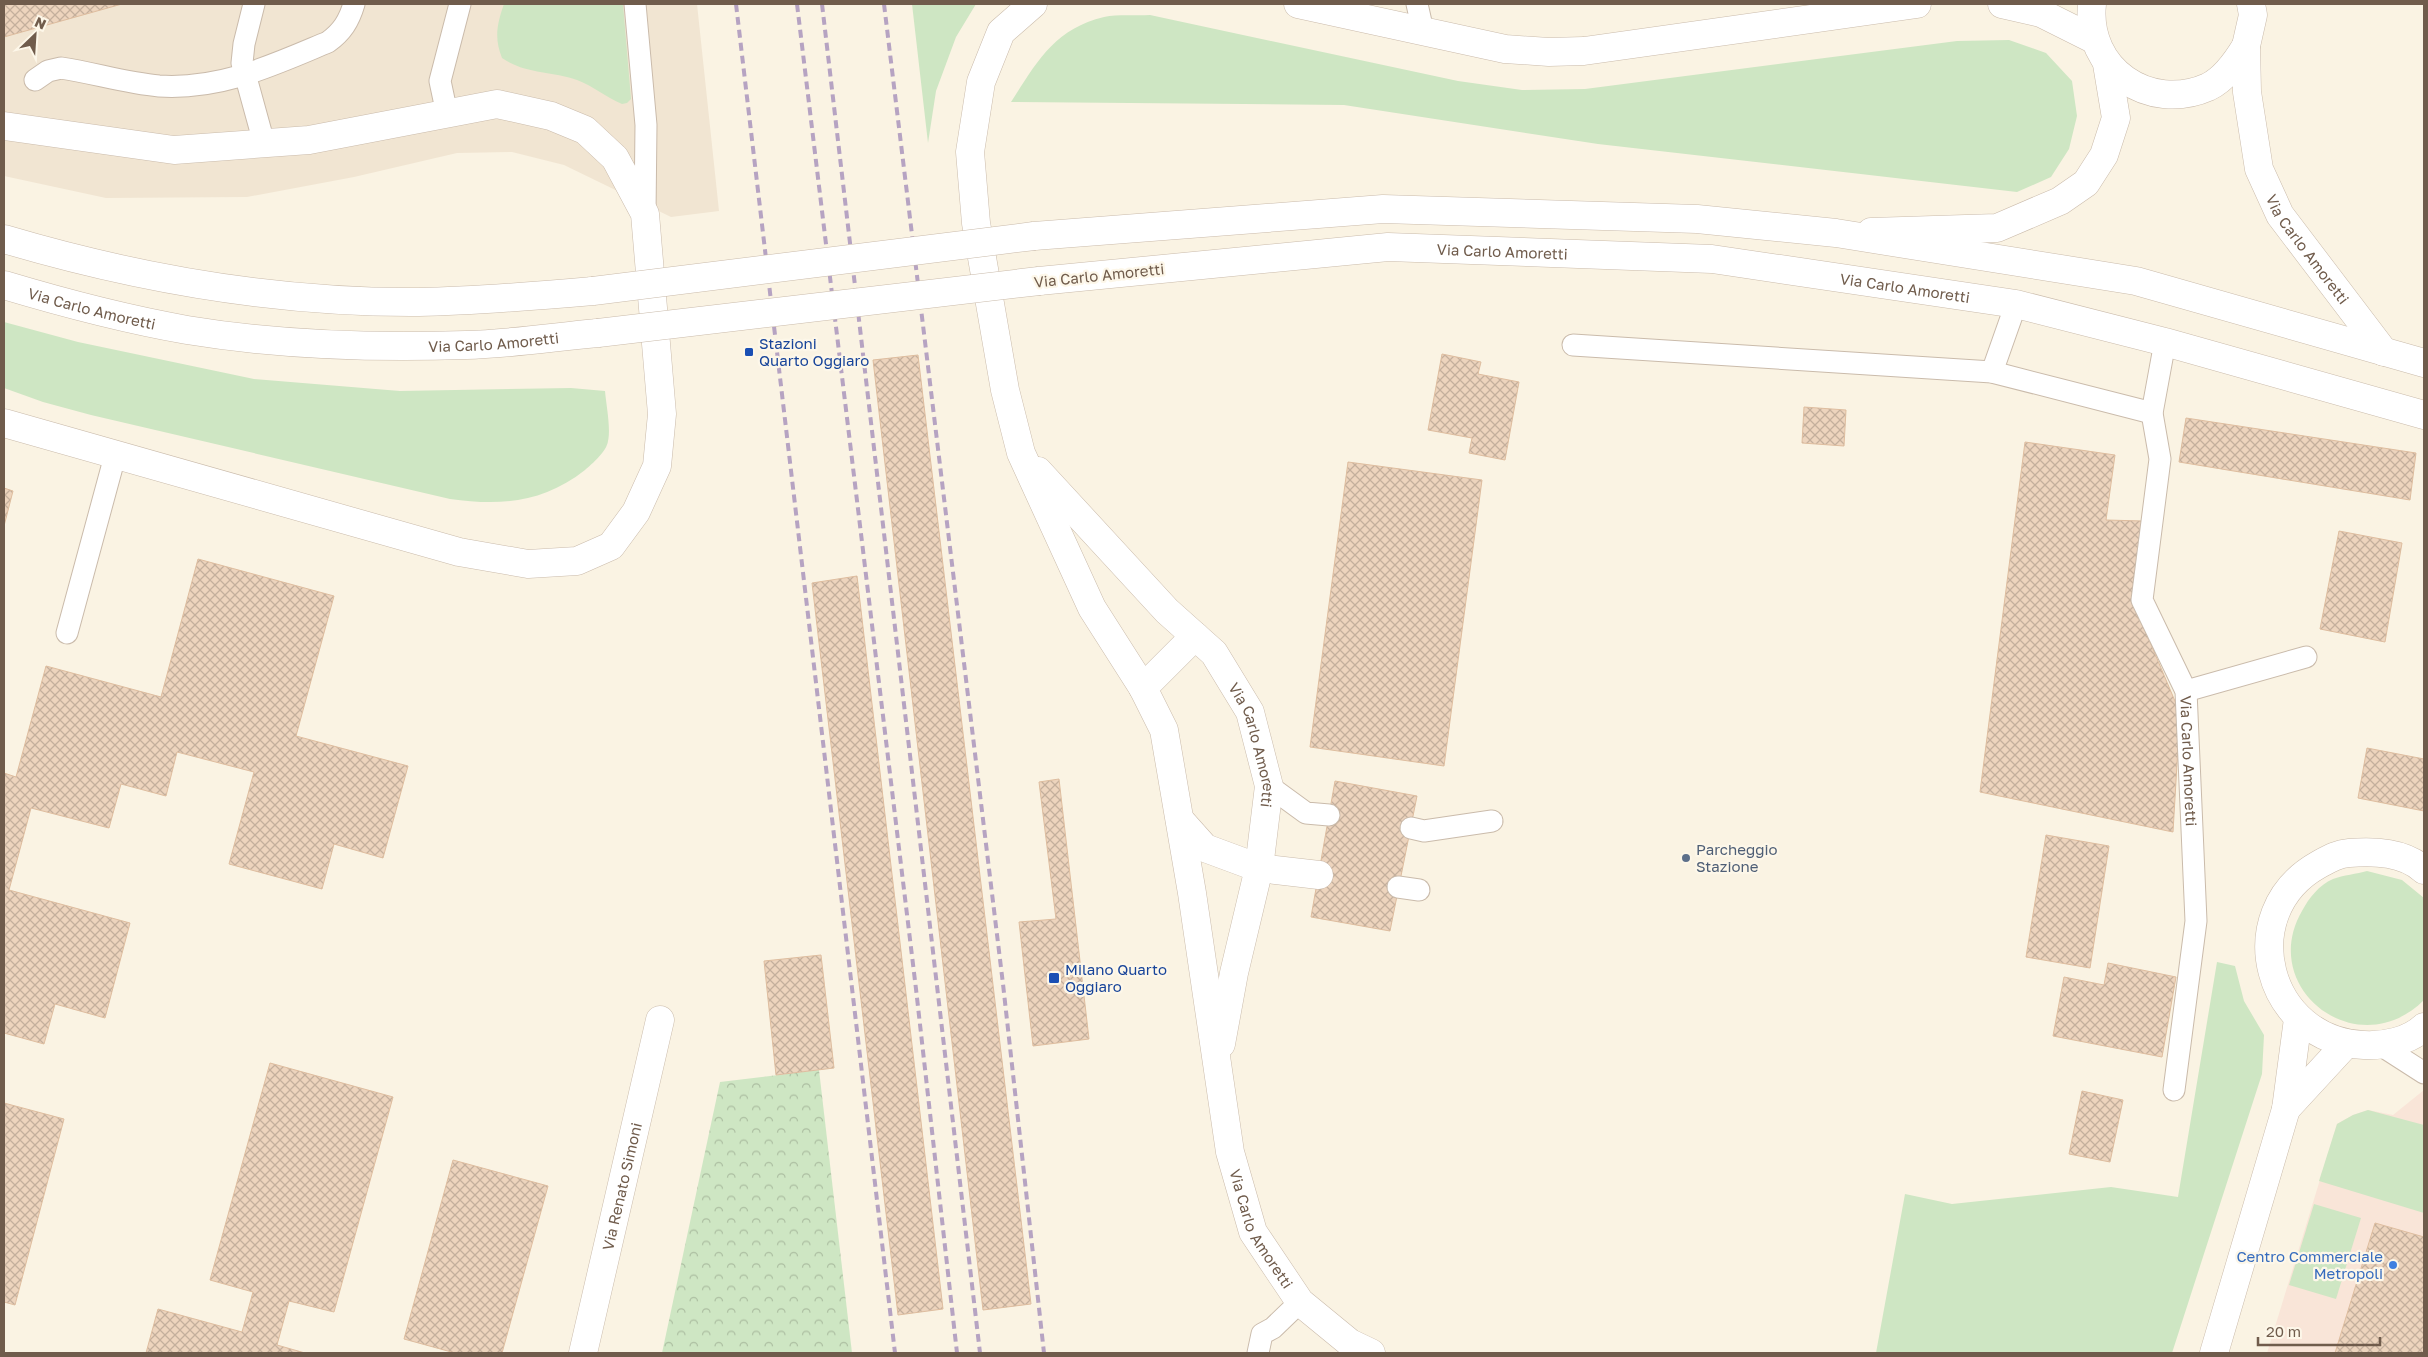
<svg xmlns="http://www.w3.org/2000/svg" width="2428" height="1357" viewBox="0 0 2428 1357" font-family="'Golos Text',sans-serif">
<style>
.residential{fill:#f1e5d2}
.commercial{fill:#f9e5d8}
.grass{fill:#cee6c3}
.park{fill:url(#park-crowns)}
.building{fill:url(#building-cross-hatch);stroke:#debd9f}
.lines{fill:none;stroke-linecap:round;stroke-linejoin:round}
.service-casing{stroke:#cabbab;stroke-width:23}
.minor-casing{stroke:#cabbab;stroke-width:29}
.tertiary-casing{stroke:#cabbab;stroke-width:29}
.service{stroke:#fff;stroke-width:21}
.minor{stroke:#fff;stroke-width:28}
.tertiary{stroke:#fff;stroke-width:28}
.rail{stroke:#b6a3c2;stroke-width:4;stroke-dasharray:8 5;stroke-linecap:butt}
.tertiary-bridge-casing{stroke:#cabbab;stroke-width:29;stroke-linecap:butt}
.tertiary-bridge{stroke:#fff;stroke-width:28}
.transit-dot{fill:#1a4fb4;stroke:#fdf7e9;stroke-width:2}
.service-dot{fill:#5c6f8a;stroke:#fdf7e9;stroke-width:2}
.shop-dot{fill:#3f7fe0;stroke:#fdf7e9;stroke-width:2}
.labels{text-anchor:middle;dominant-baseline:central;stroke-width:4.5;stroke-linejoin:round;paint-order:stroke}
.street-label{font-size:15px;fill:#705c4c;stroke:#fdf7e9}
.transit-label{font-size:15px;fill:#164399;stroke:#fdf7e9;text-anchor:start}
.service-label{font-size:15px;fill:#4e5e75;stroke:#fdf7e9;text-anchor:start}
.shop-label{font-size:15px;fill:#366cbe;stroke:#fdf7e9;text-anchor:end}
</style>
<defs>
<pattern id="park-crowns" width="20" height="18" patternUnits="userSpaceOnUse" patternTransform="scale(1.25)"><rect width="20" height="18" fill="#cee6c3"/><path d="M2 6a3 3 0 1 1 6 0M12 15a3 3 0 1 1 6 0" fill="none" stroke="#acbea1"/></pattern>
<pattern id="building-cross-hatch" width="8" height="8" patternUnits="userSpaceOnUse" patternTransform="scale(1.25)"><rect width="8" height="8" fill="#edd4bd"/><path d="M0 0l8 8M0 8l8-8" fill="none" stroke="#c4af9c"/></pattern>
</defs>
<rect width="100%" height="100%" fill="#faf3e3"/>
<!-- residential -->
<path class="residential" d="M4,4h693l22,207 -48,6 -107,-52 -52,-13 -55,1 -103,24 -107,20 -141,1 -102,-22z"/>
<!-- commercial -->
<path class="commercial" d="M2424,1090v263h-157l70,-229 16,-9 15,-5 25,5z"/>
<!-- grass -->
<g class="grass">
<path d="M504,4h119l8,95 -4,4 -5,1c-16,-7 -29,-18 -45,-24 -26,-9 -52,-6 -75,-22 -8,-20 -5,-34 2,-54z"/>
<path d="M912,4h64l-20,33 -20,54 -8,52z"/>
<path d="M1150,15l308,66 64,9 63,-1 372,-48 52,-1 37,13 26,28 5,35 -8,33 -18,28 -34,15 -419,-48 -254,-39 -333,-3c26,-40 43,-73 93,-85 14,-3 32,-1 46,-2z"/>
<path d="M4,322l74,20 176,37 146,12 171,-3 34,3c1,13 6,37 3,50 -1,10 -16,23 -23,29 -42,33 -84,36 -135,29l-359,-84 -48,-13 -39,-14z"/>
<path d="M2367,871l35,9 22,18v102c-66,66 -167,-11 -122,-89 7,-13 17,-26 31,-32 10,-4 24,-5 34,-8z"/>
<path d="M2217,962l18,4 9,35 20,34 -2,39 -90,279h-296l29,-159 47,10 159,-17 67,10z"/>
<path d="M2368,1110l56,15v88l-105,-32 18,-57 16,-9z"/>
<path d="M2314,1204l47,14 -25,81 -47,-14z"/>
</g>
<!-- park -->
<path class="park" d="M819,1070l33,283h-190l58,-271z"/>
<!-- building -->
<g class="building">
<path d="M4,4h118l-118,33z"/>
<path d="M1442,354l39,8 -3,12 41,8 -14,78 -36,-7 3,-15 -44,-8z"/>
<path d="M918,355l113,949 -48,6 -110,-950z"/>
<path d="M1804,407l42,3 -2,36 -42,-3z"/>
<path d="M2186,418l230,35 -6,47 -231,-38z"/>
<path d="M2025,442l90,13 -9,65 37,1 -4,95 41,97 -7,119 -193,-40z"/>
<path d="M1348,462l134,18 -38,286 -134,-19z"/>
<path d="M4,488l9,3 -9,35z"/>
<path d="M2339,531l63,12 -17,99 -65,-13z"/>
<path d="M198,559l136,37 -38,140 112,30 -25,92 -49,-14 -12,45 -93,-25 25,-92 -77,-20 -11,44 -45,-12 -12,44 -78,-20 -22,82 121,33 -25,95 -50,-14 -11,40 -40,-11v-260l12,4 30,-111 115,31z"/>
<path d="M857,576l86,733 -45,6 -86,-732z"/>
<path d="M2367,748l57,11v52l-66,-13z"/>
<path d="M1059,779l30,260 -56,7 -14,-124 37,-3 -17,-137z"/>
<path d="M1335,781l82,15 -27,135 -79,-14z"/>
<path d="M2046,835l63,11 -19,122 -64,-11z"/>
<path d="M821,955l13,113 -58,7 -12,-114z"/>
<path d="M2108,963l68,14 -14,80 -109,-21 11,-59 40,8z"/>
<path d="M270,1063l123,34 -59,215 -45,-11 -12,44 28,8h-159l12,-44 84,23 11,-40 -43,-12z"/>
<path d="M2082,1091l41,9 -13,62 -41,-8z"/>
<path d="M4,1103l60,16 -49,186 -11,-3z"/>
<path d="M453,1160l95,26 -46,167h-47l-51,-14z"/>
<path d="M2375,1223l49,14v116h-89z"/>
</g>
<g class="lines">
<!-- service casing -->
<g class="service-casing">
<g id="service">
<path d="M254,4l-10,40 -2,19 22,80"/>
<path d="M635,4l11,121 -1,89"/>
<path d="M1417,4l6,27"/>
<path d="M35,80l13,-9 13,-3c33,5 65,15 98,18 62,4 114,-21 169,-44 14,-10 21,-21 26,-38"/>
<path d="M447,114l-7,-33 20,-77"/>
<path id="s1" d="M2165,342l-13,71 8,46 -18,141 44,91 10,230 -22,169"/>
<path d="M1573,345l419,27 160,41"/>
<path d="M1992,372l24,-68"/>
<path d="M67,633l48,-177"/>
<path d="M2186,691l120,-34"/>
<path d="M1269,786l37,27 23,2"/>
<path d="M1411,828l13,3 68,-10"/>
<path d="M1398,887l21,3"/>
<path d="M2382,1046l42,27"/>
<path d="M1258,1353l4,-19 11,-6 27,-26"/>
</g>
</g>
<!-- minor casing -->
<g class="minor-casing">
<g id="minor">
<path id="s2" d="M1033,4l-32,28 -20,50 -11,70 6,71 29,167 16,63 71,155 51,80 21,42 28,163 38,259 23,80 47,70 50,41 21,10"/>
<path d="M1298,4l207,45 44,3 35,-1 333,-47"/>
<path d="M2002,4l39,9 54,27"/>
<path d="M2092,4c-7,65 57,109 116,83 17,-8 29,-26 38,-41"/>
<path id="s3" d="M2251,4l2,11 -7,31 1,46 12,77 21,46 104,137"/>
<path d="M4,126l170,24 135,-10 188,-36 54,12 34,14 30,28 30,56 17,200 -5,52 -21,46 -25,34 -34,15 -49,3 -69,-12 -455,-129"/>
<path d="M1871,232l126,-4 63,-27 26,-18 18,-28 12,-37 -9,-54"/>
<path id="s4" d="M1038,471l129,140 47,42 36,59 19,74 -10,82 -25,105 -13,71"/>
<path d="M1143,688l52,-52"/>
<path d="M1180,820l25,28 54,20 60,7"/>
<path d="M2424,870c-20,-18 -49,-19 -75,-17 -12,1 -20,6 -31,12 -85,48 -52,176 46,180 21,1 45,-4 60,-18"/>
<path d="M2286,1109l59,-64"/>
<path id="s5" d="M583,1353l77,-333"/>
<path d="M2214,1353l72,-244 12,-90"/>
</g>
</g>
<!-- tertiary casing -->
<g class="tertiary-casing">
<g id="tertiary">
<path d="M1034,236l349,-27 314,10 139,14 300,48 288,82"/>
<path d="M4,239c135,40 273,64 415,63 58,-1 116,-6 174,-11"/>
<path id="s6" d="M1039,281l349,-34 324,12 304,45 149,38 259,73"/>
<path id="s7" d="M4,285c60,18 121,34 183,45 91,15 187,18 279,15 44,-1 88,-8 132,-12"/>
</g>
</g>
<!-- service -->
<use href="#service" class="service"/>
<!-- minor -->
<use href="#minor" class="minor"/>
<!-- tertiary -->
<use href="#tertiary" class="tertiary"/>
<!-- rail -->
<g class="rail">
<path d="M736,4l159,1349"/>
<path d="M797,4l119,985 41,364"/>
<path d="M822,4l158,1349"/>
<path d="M884,4l119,980 41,369"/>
</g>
<!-- tertiary-bridge casing -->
<g class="tertiary-bridge-casing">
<g id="tertiary-bridge">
<path d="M593,291l441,-55"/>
<path d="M598,333l441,-52"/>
</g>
</g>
<!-- tertiary-bridge -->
<use href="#tertiary-bridge" class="tertiary-bridge"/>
</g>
<!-- markers -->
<g class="transit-dot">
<rect x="744" y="347" width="10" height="10" rx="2.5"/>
<rect x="1048" y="972" width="12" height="12" rx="2.5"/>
</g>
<circle class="service-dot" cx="1686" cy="858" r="5"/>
<circle class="shop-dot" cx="2393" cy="1265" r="5"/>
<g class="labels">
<!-- street labels -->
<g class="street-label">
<text stroke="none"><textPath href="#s3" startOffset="261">Via Carlo Amoretti</textPath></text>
<text stroke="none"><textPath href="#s6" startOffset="465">Via Carlo Amoretti</textPath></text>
<text transform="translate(1099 275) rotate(-6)">Via Carlo Amoretti</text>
<text stroke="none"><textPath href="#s6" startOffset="870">Via Carlo Amoretti</textPath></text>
<text stroke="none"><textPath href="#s7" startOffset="91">Via Carlo Amoretti</textPath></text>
<text stroke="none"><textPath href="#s7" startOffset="496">Via Carlo Amoretti</textPath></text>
<text stroke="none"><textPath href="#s4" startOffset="355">Via Carlo Amoretti</textPath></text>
<text stroke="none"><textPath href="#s1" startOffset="432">Via Carlo Amoretti</textPath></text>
<text stroke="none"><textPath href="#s5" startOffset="171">Via Renato Simoni</textPath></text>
<text stroke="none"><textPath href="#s2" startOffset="1296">Via Carlo Amoretti</textPath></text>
</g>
<!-- transit labels -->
<g class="transit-label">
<text x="759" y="343">Stazioni<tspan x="759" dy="17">Quarto Oggiaro</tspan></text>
<text x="1065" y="969">Milano Quarto<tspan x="1065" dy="17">Oggiaro</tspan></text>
</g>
<!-- service labels -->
<g class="service-label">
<text x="1696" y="849">Parcheggio<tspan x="1696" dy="17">Stazione</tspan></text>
</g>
<!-- shop labels -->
<g class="shop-label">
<text x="2383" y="1256">Centro Commerciale<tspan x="2383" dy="17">Metropoli</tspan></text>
</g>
</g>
<!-- border -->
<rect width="2428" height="1357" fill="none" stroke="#705c4c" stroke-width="10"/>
<!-- north arrow -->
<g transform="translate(35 35) rotate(25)" stroke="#fdf7e9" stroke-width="4" paint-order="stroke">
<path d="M0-4L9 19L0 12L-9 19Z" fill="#705c4c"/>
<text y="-8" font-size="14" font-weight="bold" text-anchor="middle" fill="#705c4c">N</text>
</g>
<!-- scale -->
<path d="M2258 1337v8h122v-8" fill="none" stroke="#705c4c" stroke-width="2.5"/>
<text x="2266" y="1337" font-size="15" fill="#705c4c" stroke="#fdf7e9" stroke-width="4" paint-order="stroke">20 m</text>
</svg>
